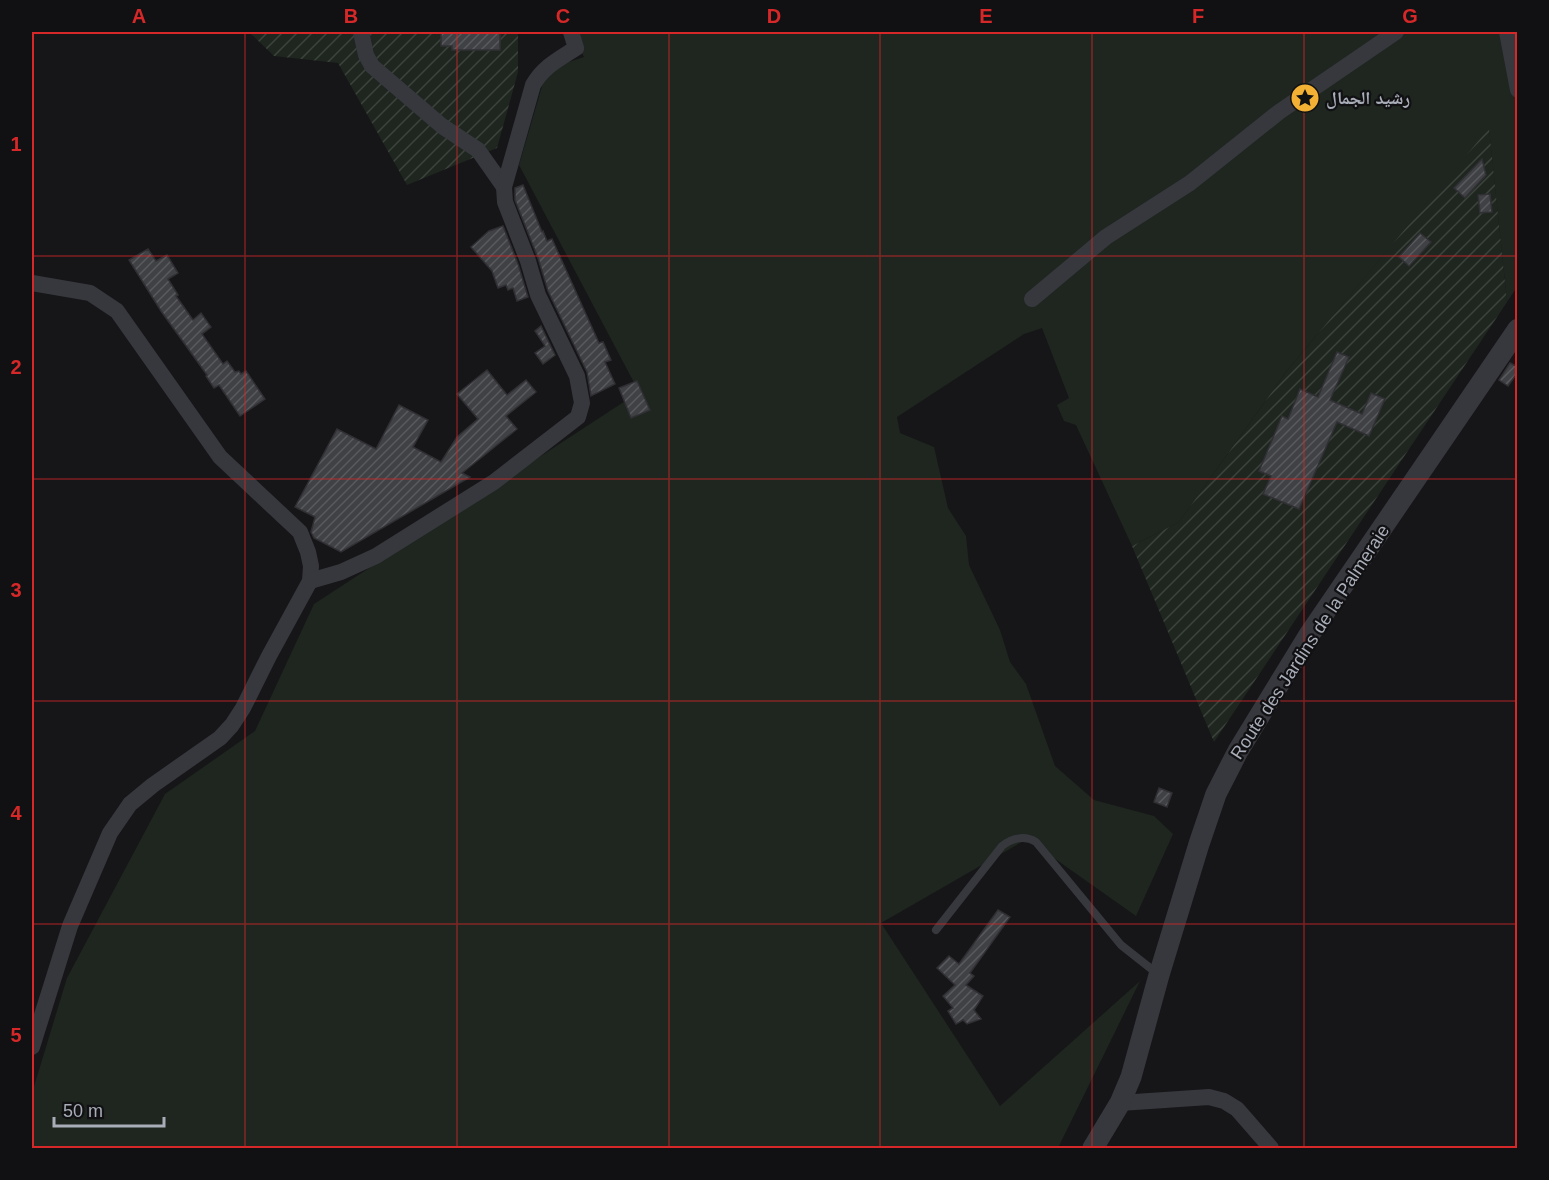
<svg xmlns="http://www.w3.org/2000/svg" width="1549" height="1180" viewBox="0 0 1549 1180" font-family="Arial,'Noto Naskh Arabic',sans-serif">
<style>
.grass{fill:#1e261f}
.garden{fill:url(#garden-furrows)}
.building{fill:url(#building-hatch);stroke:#303034;stroke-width:1.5}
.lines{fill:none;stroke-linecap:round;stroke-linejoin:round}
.service{stroke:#37383d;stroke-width:8}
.minor{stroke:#37383d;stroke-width:16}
.tertiary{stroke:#37383d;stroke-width:21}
.grid{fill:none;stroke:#d62828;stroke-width:1.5;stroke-opacity:0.55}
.labels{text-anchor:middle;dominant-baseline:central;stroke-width:4.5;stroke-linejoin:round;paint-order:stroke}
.poi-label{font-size:18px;font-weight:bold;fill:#a8adb8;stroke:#111113;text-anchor:start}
.street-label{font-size:18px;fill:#a8adb8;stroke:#111113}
.neatline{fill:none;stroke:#d62828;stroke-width:2}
.grid-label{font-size:20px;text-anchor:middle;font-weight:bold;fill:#d62828}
</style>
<defs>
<pattern id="garden-furrows" width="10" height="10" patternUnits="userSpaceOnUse" patternTransform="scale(1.5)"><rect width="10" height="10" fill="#1e261f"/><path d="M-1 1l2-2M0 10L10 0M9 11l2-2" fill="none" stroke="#3c433d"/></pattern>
<pattern id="building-hatch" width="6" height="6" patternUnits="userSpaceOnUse" patternTransform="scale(1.5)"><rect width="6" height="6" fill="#404145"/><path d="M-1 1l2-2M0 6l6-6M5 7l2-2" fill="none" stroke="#595a5e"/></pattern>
</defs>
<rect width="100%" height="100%" fill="#161618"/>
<!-- grass -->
<path class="grass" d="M571,32h946v255l-10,15 -18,-173 -203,243 -107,150 -47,24 -56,-121 -12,-4 -7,-16 12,-7 -27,-70 -18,6 -127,83 3,16 34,14 14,61 18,28 3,29 31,65 10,32 16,22 29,82 39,34 60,16 19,18 -37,82 -109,-77 -146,84 119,183 140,-125 -82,167h-1026v-55l35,-115 98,-184 90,-63 59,-127 325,-212 -120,-227 28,-96 37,-12z"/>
<!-- garden -->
<g class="garden">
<path d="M249,32h269v40l-21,76 -90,37 -69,-122 -64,-7z"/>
<path d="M1489,128l18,174 -293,440 -82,-196 47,-24 107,-150z"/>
</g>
<!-- building -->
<g class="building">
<path d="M441,32h59v18h-48v-4h-11z"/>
<path d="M1482,159l4,16 -21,23 -11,-10z"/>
<path d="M523,185l19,47 1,-1 4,10 5,-2 47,104 4,-1 8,18 -6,2 10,22 -24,12 -4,-24 -39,-81 -10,-33 -23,-58v-12z"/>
<path d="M1490,194l2,18 -12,1 -2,-18z"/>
<path d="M503,226l15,38 10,33 -11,4 -4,-13 -5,2 -2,-5 -8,3 -6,-17 -21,-24 18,-16z"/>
<path d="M1420,233l11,9 -22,24 -10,-9z"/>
<path d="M148,249l8,12 11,-6 11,18 -10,6 10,16 -2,1 17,24 8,-7 10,14 -9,7 21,30 4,-3 8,11 4,-1 2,3 5,-3 19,28 -25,17 -21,-31 -5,3 -8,-12 1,-1 -46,-64 -32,-51z"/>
<path d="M541,326l14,29 -12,9 -8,-11 10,-7 -10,-15z"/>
<path d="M1337,352l12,5 -19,43 32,14 9,-21 14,6 -16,37 -32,-14 -38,87 -36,-15 8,-18 -12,-5 23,-55 6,3 12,-30 18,8z"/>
<path d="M1510,363l8,4v5l-10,14 -9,-6z"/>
<path d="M487,370l20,25 19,-15 10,12 -30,24 11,13 -55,44 8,4 -129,75 -27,-14 -3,-6 4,-15 -20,-10 42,-78 39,20 23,-44 29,15 -15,27 28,15 16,-25 21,-18 -21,-25z"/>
<path d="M637,381l13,29 -19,8 -12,-30z"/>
<path d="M1159,788l13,5 -5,14 -13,-5z"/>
<path d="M998,910l12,7 -40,56 4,3 -8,9 17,11 -9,14 7,9 -14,5 -4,-4 -7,4 -8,-13 5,-3 -10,-12 12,-11 -18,-17 12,-12 10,8z"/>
</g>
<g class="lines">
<!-- service -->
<path class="service" d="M936,930l66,-84c10,-8 23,-11 34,-4l85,103 38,30"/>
<!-- minor -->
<g class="minor">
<path d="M361,32l5,23 6,11 70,60 36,24 26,37"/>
<path d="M1507,32l11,58"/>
<path d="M32,283l58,10 27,18 103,146 80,75 8,20 3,14 -1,15 -41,75 -26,52 -11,17 -12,13 -67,47 -23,19 -20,29 -40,93 -38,121"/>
<path d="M1032,299l74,-62 84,-54 89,-71 117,-80"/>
<path d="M310,581l31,-9 35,-16 118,-74 84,-65 4,-14 -5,-27 -39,-81 -10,-34 -23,-59 -1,-15 29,-102c10,-18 26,-26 43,-37l-5,-16"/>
<path d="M1120,1103l89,-6 15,4 13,8 34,39"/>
</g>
<!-- tertiary -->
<path class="tertiary" d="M1093,1148l27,-45 11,-26 28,-102 40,-131 17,-50 22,-43 71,-116 209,-306"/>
</g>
<!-- grid -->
<path class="grid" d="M245,32v1116M457,32v1116M669,32v1116M880,32v1116M1092,32v1116M1304,32v1116M32,256h1486M32,479h1486M32,701h1486M32,924h1486"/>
<!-- icons -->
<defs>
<g id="sight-disc" transform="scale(1.5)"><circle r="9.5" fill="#f2b134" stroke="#111113"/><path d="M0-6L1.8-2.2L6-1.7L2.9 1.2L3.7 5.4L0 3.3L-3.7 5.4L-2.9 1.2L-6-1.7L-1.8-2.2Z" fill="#111"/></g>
</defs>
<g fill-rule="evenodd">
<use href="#sight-disc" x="1305" y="98"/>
</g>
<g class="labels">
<!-- poi labels -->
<g class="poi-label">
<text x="1326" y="98">رشيد الجمال</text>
</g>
<!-- street labels -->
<g class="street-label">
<text transform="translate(1310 642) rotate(-57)">Route des Jardins de la Palmeraie</text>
</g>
</g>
<!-- border -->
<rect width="1549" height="1180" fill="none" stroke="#111113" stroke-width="66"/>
<!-- scale -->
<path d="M54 1117v9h110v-9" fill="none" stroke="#a8adb8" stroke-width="3"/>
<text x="63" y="1117" font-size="18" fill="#a8adb8" stroke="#111113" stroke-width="4.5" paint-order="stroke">50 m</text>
<rect x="33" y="33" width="1483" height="1114" class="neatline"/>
<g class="grid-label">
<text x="139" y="23">A</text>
<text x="351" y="23">B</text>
<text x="563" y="23">C</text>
<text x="774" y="23">D</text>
<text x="986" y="23">E</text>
<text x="1198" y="23">F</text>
<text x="1410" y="23">G</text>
<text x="16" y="151">1</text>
<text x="16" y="374">2</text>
<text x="16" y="597">3</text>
<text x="16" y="820">4</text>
<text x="16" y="1042">5</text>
</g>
</svg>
